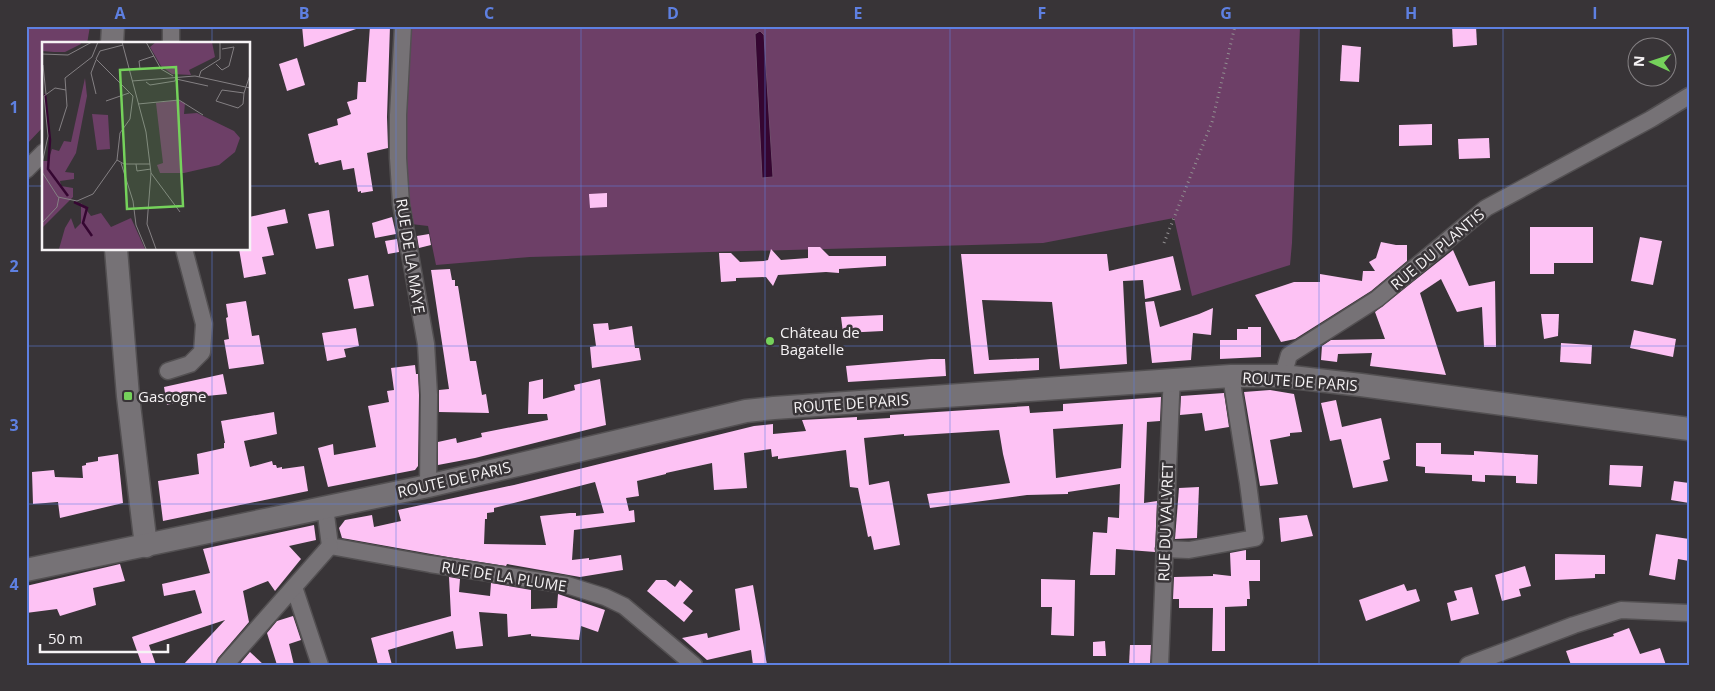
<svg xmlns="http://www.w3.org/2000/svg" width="1715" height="691" viewBox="0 0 1715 691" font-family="'Open Sans',sans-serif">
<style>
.green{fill:#6d3f67}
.water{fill:#350631;stroke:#6f4d6c}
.building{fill:#fdc2f4;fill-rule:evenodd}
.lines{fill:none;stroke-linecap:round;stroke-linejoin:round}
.street-casing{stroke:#535052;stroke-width:19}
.secondary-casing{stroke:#535052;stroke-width:25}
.path{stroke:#918e90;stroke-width:3;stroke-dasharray:1 4;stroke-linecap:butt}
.street{stroke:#767276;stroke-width:16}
.secondary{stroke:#767276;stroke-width:22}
.grid{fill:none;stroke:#5e80e1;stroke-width:1;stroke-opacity:0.55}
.poi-dot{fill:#75d25b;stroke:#383437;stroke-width:2}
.labels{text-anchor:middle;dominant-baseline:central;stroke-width:5;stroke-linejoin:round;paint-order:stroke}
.street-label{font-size:15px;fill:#f6f3f5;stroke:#383437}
.poi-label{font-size:15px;fill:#f6f3f5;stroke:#383437;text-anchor:start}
.inset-river{fill:none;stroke:#350631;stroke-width:2.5}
.inset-road{fill:none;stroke:#848083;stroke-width:1}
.view{fill:#75d25b;fill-opacity:0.15;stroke:#75d25b;stroke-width:2.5}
.inset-edge{fill:none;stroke:#f6f3f5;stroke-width:2.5}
.neatline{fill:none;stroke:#5e80e1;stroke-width:2}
.grid-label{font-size:16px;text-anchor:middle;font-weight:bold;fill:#5e80e1}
</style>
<rect width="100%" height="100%" fill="#383437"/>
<!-- green -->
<g class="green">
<path d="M26,26h64l-3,18h-43v82l-18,19z"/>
<path d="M408,26h892l-8,217 -2,22 -98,31 -18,-78 -131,25 -513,14 -94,8 -8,-39 -17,-2 -5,-42 1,-51 -1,-63z"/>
</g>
<!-- water -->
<path class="water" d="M760,31l4,4 9,142 -11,1 -7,-144z"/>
<!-- building -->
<g class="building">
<path d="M302,26h57v2l-55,19z"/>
<path d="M370,26h20l-3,91 1,31 -21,5 6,38 -12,2v-2l-3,1 -4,-24 -11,2 -2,-10 -22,5 -1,-3 -3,1 -7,-29 30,-9 -1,-6 14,-5 -4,-12 10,-3 1,-17h8z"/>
<path d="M1452,26h24l1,19 -24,2z"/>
<path d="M1342,45l19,2 -2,35 -19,-1z"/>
<path d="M297,58l8,27 -18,6 -8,-27z"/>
<path d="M1432,124v21l-33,1v-21z"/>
<path d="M1489,138l1,20 -31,1 -1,-20z"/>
<path d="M607,193v14l-17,1 -1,-14z"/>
<path d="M285,209l3,14 -21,4 7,28 -12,2 4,17 -22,4 -5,-29h10v-32z"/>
<path d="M329,210l5,36 -18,3 -8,-35z"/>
<path d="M392,217l4,17 -21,4 -3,-15z"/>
<path d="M1530,227h63v36h-39v11h-24z"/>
<path d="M429,234l2,11 -12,3 -2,-12z"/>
<path d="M1640,237l22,4 -9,44 -22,-4z"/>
<path d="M397,239l2,13 -11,2 -3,-13z"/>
<path d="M1381,242l15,3h11v16l-36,30 -76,48 -14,3 -26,-47 39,-13h26v-8l42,7 1,-10h12l-6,-9 7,-4z"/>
<path d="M808,247h12l9,9h57v10l-47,3v4l-13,-1 -48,3 -5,11 -7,-9 -30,1v3l-15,1 -2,-29h12l9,9 24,-1 4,-1 3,-11 10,11 27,-2z"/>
<path d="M1453,250l16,36 26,-5 1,66h-12l-2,-40 -25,5 -16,-33 -21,14 26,82 -76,-9 2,-13 -34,1 -1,8 -16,-2 1,-14 9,-6 54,-1 -10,-27z"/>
<path d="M961,254h146l2,17 64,-15 8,34 -36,9 -2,-19 -20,1 4,83 -67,5 -8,-67 -70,-2 7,60 50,-2v12l-65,4z"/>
<path d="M450,269l2,11h3v6h3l12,75h6l6,34 4,-1 3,19 -50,-1v-22l10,-1 -18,-119z"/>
<path d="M368,275l6,31 -20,3 -6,-30z"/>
<path d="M246,301l6,35 7,-1 5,29 -35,5 -5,-29 5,-1 -3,-21 2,-1 -2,-13z"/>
<path d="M1154,301l6,26 39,-13 14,-6 -2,27 -18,-2 -2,27 -39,3 -7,-61z"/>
<path d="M1541,314h18l-1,22 -14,3z"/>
<path d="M883,315v16l-40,2 -2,-16z"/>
<path d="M608,323l1,7 23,-4 3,22h4l2,12 -49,8 -2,-21 6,-1 -3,-22z"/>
<path d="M1248,327h13v30l-41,2v-19h17v-11h11z"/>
<path d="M356,328l3,18 -15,3 2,8 -19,4 -5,-28z"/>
<path d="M1634,330l42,9 -3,18 -43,-9z"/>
<path d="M1561,343l31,2 -1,19 -31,-2z"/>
<path d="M931,359h14l1,17 -98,6 -2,-16z"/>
<path d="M415,365l1,9h2l1,21 -1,71 -3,4 -87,17 -10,-39 15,-4 1,11 42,-8 -8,-41 21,-4 -2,-11 7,-1 -3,-22z"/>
<path d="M223,374l4,20 -31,3 -29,8 -3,-18z"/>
<path d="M543,379v20l32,-9 -1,-5 26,-6 6,46 -131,33 -37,7v-23l18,-4 1,5 25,-6 -1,-4 67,-13 -1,-6h-19l1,-32z"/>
<path d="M1270,390l24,4 8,38 -12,1v3l-20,4 8,44 -18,2 -16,-94z"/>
<path d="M1224,393l5,34 -24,4 -3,-18 -22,2 1,-19z"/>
<path d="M1161,397l-1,24 -13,1 -3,81 13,-2 -2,51 -39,-3 -1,26h-25l3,-43 14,1 1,-16 11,1 1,-34 -52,8v2l-41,1 -97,13 -3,-14 83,-11 -7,-29 -4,-24 -95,6v-2l-40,4 5,47 20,-4 11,64 -26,5 -3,-14 -3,1 -10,-49 -8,-1 -4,-37 -68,9v-3l-6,1 -1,-8 -27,4 3,35 -33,2 -2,-27 -46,10v1l-29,7 2,15 -13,2 3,13 5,-1 1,12 -61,8 -2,30 17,-2v2l32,-5 2,15 -43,7 -73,-13 -1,2 -58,-9 -106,-19 -3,-10 6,-8 27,-5 2,12 27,-6 -3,-11 116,-25 240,-59 19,-2v10l33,-3 -4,-11 55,-3v3l33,-2v-3l139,-9 1,7 33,-2v-7zM1123,424l-2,44 -65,10 -3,-49zM595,482l9,31 -28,3v-3h-6l-30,3 6,29 -62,-1 1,-25h2v-6l7,-1v-4z"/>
<path d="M1336,400l6,27 39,-9 9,41 -7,2 5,20 -35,7 -12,-49 -11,2 -9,-38z"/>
<path d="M274,412l3,22 -33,7 6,26 22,-6 1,4h3l1,3 5,-1v2l22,-3 4,25 -145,30 -5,-40 41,-7 -2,-20 27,-6v-5h1l-4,-22z"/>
<path d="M1416,443h25v11l33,1v-4l64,4 -1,29 -21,-1v-7l-31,-1v7l-13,-1v-6l-47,-2v-6l-9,-1z"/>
<path d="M118,454l5,49 -63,15 -2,-16 -25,2 -1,-32 22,-2 1,7 28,1 -1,-12 4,-1v-2l12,-2v-4z"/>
<path d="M1610,465l33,1 -2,21 -32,-2z"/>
<path d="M1674,481l15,2v20l-18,-3z"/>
<path d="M1199,487l-2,51 -22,1 4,-51z"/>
<path d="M1307,515l6,21 -32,6 -2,-24z"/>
<path d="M314,525l2,15 -27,6 12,13 -26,32 -7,-10 -25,10 6,31 -31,36 -3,7h-32l42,-45 -76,25 7,20h-14l-10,-28 70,-24 -7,-23 -31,6 -2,-12 48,-11 -7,-24z"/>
<path d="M1656,534l33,5v22l-11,-2 -3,21 -26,-5z"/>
<path d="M1246,550v10h14v21h-11l1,18h-3v7l-22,1v44h-13l1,-43h-34v-9h-6l1,-22 39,-1v-2l18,2 -1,-23z"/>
<path d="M1555,554l50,1v19h-10v4l-40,2z"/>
<path d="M120,564l5,17 -32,7 3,17 -36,11 -3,-7 -31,4v-27z"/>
<path d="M1525,566l6,20 -12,3 2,7 -19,5 -7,-26z"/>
<path d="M449,577l11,2 -1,13 31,4 1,-13 40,7v19l26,-1 1,-14 47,16 -7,22 -17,-6 -2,14 -48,-4v-2l-23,3 -1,-23 -28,-2 4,34 -27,3 -3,-18 -65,19 4,15h-14l-7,-27 80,-22z"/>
<path d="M1041,579l34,1 -1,56 -23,-1 1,-28h-11z"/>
<path d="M656,580h10l9,7 5,-7 13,11 -10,12 10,8 -9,11 -37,-31z"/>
<path d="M1404,584l3,7 9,-2 4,12 -54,20 -7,-21z"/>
<path d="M753,585l14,80h-14l-2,-15 -44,10 -25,-22 25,-5 1,5 32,-8 -5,-41z"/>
<path d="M1472,587l7,27 -28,7 -4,-18 10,-3 -3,-9z"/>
<path d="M293,616l8,24 -12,4 5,21h-17l-10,-32 10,-12z"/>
<path d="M1629,628l11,26 20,-6 6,17h-95l-5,-14 48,-15 -1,-2z"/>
<path d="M1105,641l1,15h-13v-14z"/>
<path d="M1130,645h21l-1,20h-21z"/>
<path d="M250,652l14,13h-25z"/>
</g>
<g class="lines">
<!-- street casing -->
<g class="street-casing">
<g id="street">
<path d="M403,26l-5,89v43l3,46 25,140 3,51 -1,91"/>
<path d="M171,44v-18"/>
<path d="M26,170l18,-18"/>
<path d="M168,371l22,-7 12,-12 2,-28 -20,-75"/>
<path d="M1283,376l6,-21 88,-56 109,-91 165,-89 38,-23"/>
<path d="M325,507l5,39 100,18 137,21 38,12 19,9 70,59"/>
<path d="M1164,549l25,1 66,-12 -7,-55 -17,-107"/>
<path d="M294,587l26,78"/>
<path d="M225,665l105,-119"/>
<path d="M1160,665l11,-269 1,-16"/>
<path d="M1468,665l106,-40 47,-15 68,3"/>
</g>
</g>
<!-- secondary casing -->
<g class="secondary-casing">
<g id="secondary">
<path d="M112,44l1,-18"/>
<path d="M116,249l12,147 18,150"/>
<path d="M26,570l402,-84 318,-75 28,-3 457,-32h52l78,9 328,44"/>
</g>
</g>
<!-- path -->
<path class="path" d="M1164,243l48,-121 23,-96"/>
<!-- street -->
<use href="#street" class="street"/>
<!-- secondary -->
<use href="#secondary" class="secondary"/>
</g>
<!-- grid -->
<path class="grid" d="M212,26v18M396,26v639M581,26v639M765,26v639M950,26v639M1134,26v639M1319,26v639M1503,26v639M26,186h18M249,186h1440M212,249v416M26,346h1663M26,504h1663"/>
<!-- markers -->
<g class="poi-dot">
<circle cx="770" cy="341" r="5"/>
<rect x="123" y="391" width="10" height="10" rx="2.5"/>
</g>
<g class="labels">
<!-- street labels -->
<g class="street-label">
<text transform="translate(1437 249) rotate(-40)">RUE DU PLANTIS</text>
<text transform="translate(411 256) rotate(81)">RUE DE LA MAYE</text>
<text transform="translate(1300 381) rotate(4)">ROUTE DE PARIS</text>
<text transform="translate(851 403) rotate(-4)">ROUTE DE PARIS</text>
<text transform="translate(454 479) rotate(-13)">ROUTE DE PARIS</text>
<text transform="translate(1165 522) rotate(-88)">RUE DU VALVRET</text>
<text transform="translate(504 576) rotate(9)">RUE DE LA PLUME</text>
</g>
<!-- poi labels -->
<g class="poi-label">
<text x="780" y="332">Château de<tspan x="780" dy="17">Bagatelle</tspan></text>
<text x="138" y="396">Gascogne</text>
</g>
</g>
<!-- overview -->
<g transform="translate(42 42)">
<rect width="208" height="208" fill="#383437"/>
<path d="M0,0h38l1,2 -16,8h-11l-12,-1zM114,0h56l3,15 -26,13 2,5 -19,-1 -11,-8 -11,-19zM43,36l2,18 -11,57 -11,19 9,1v6l-14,2 1,5 12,2v9l-31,31v-67h6l4,-12 7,2 5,-10 7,1zM135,58l8,3 -1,11 13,-1 37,18 6,7 -5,14 -16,13 -35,8h-24l-3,-8 6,-2 -7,-60zM50,72l16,1 2,34 -13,1zM39,161l10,13 10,-3 10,14 20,-9 14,31h-86l6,-21 6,-10 4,11 6,-6z" fill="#6d3f67"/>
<path class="inset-river" d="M3,52l5,46 -2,29 20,27M32,160l13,6 -4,15 9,13"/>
<path class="inset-road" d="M80,0l24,90 5,41 -4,51 9,25M104,0l15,27 12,7M81,3l-23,6 -4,8 37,37M0,12l26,1 24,-13M174,22l6,6 7,-4 5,-19 -12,2M1,23l3,29M98,27l-1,-8 15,-5M157,35l2,-6 19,-12v-17M134,37l32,7M90,39l63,-5 55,12M104,40l4,3 25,-4 1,-5M202,51l-1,11 -5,4 -22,-7 6,-11 22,3 6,-18M54,52l-5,-21 5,-13M64,59l23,-8M96,62l41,-4 24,15M17,89l8,-25 -2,-28 27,-21 6,-15M75,118l3,-27 10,-14 3,-23M79,121l12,38 3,24 10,24M0,122l6,-28 -4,-40 11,-8 11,2M94,122l1,7 14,-2M0,130l16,25 19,4 16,-7 24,-34 7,4h26M109,131l29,39M0,181l15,-16 2,-10"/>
<path class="view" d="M134,25l7,139 -56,3 -7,-139z"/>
<rect width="208" height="208" class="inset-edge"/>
</g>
<!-- border -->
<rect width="1715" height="691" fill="none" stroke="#383437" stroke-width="55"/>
<!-- north arrow -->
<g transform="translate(1652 62) rotate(273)"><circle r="24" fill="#383437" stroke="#848083"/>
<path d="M0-4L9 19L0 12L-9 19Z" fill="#75d25b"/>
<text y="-8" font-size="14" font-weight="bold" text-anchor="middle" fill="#f6f3f5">N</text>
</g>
<!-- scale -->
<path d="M40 644v8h128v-8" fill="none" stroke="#f6f3f5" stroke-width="2.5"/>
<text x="48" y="644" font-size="15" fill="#f6f3f5" stroke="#383437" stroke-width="4" paint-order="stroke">50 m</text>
<rect x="28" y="28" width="1660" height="636" class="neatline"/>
<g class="grid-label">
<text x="120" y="19">A</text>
<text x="304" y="19">B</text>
<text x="489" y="19">C</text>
<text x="673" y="19">D</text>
<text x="858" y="19">E</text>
<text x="1042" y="19">F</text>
<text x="1226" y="19">G</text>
<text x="1411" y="19">H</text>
<text x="1595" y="19">I</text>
<text x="14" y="113">1</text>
<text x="14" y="272">2</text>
<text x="14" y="431">3</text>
<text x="14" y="590">4</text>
</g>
</svg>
